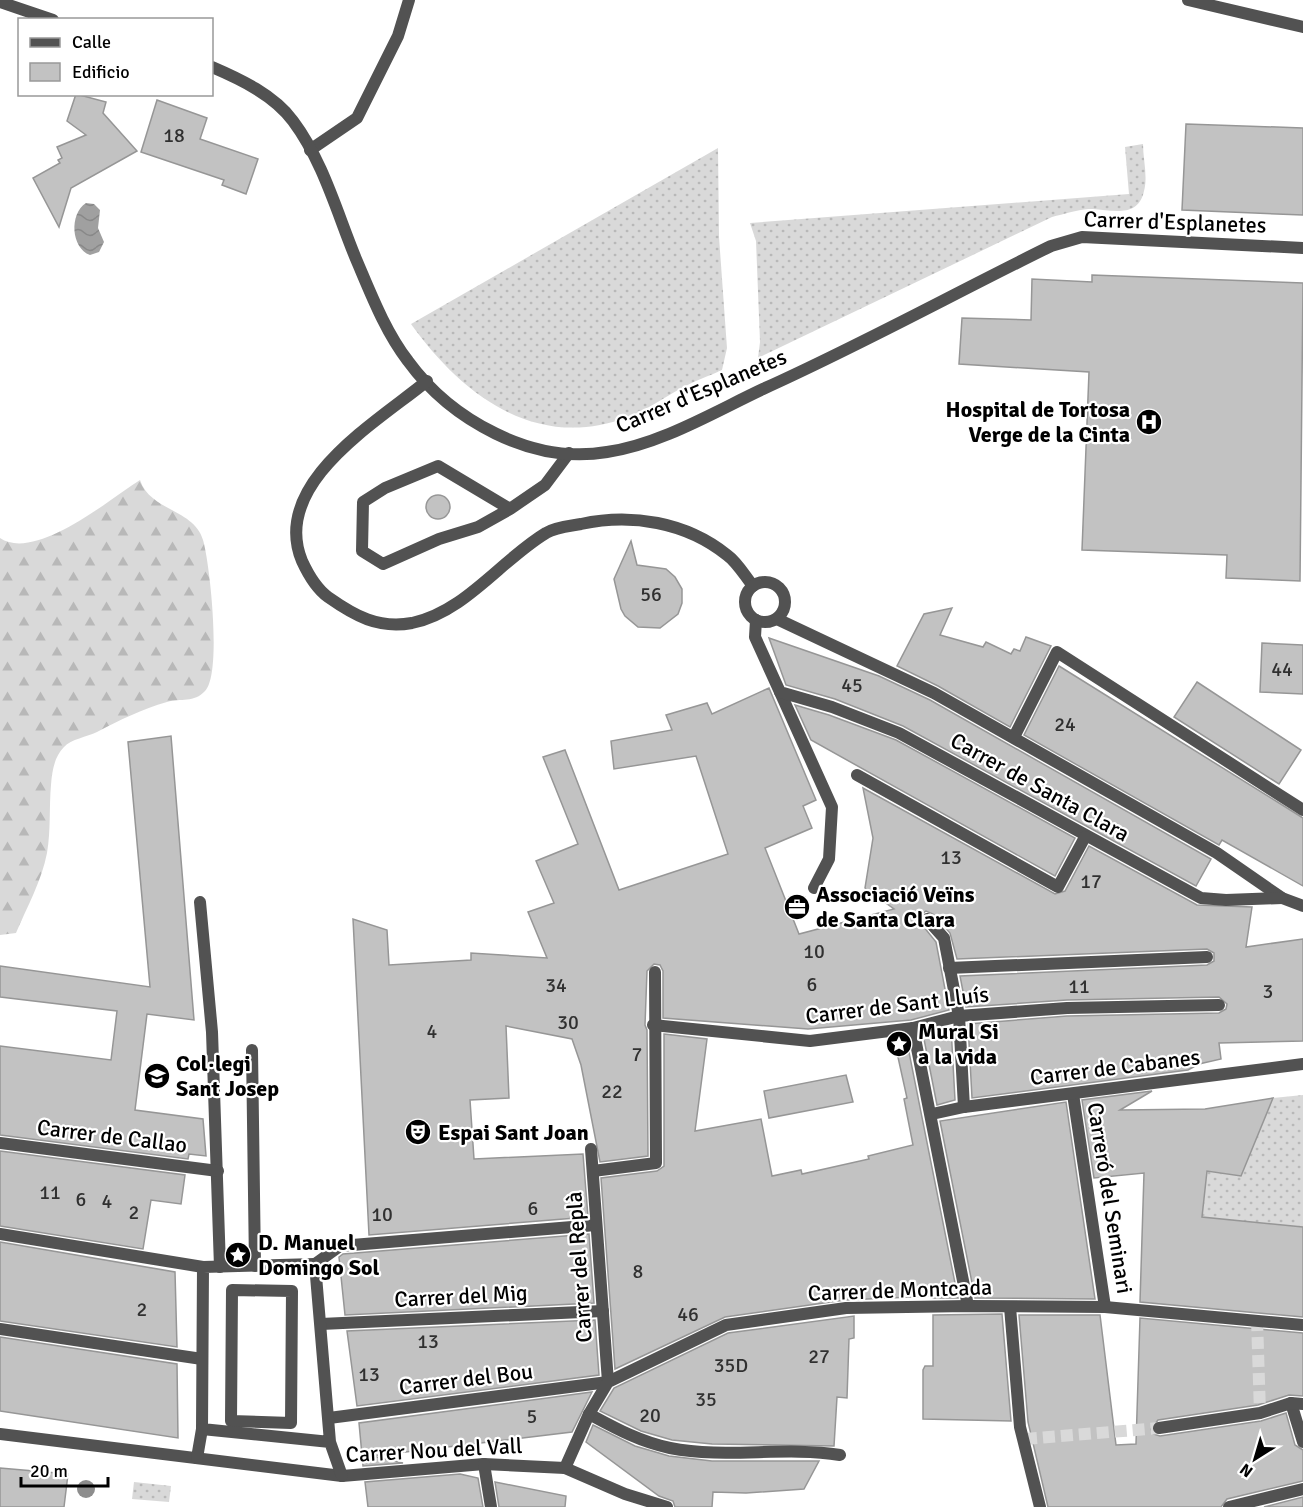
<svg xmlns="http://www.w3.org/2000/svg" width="1303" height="1507" viewBox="0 0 1303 1507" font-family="Signika,sans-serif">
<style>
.grass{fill:url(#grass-dots)}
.forest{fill:url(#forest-firs)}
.water{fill:url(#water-waves)}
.building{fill:#c2c2c2;stroke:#969696;stroke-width:1.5}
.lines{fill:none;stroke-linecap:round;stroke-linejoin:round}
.street-tunnel{stroke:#d9d9d9;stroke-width:12;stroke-dasharray:12 6;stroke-linecap:butt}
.lane{stroke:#525252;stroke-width:12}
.street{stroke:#525252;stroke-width:12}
.tree{fill:#8d8d8d}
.labels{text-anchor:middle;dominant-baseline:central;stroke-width:4.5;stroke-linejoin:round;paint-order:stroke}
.number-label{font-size:20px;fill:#303030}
.street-label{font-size:22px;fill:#000;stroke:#fff}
.poi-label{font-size:22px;font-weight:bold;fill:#000;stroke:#fff;text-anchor:start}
</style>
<defs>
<pattern id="grass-dots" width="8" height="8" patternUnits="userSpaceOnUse" patternTransform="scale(1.5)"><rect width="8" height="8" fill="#d9d9d9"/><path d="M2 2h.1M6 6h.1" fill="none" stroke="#b8b8b8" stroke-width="1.8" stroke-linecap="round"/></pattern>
<pattern id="forest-firs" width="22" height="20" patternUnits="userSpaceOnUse" patternTransform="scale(1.5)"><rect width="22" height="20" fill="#d9d9d9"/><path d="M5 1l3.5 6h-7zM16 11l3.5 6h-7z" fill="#b8b8b8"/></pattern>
<pattern id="water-waves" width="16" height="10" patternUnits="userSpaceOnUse" patternTransform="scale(1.5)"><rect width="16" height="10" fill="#a0a0a0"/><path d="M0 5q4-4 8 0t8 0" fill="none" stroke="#888"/></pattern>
</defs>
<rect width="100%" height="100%" fill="#fff"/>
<!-- grass -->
<g class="grass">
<path d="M1143,144c0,15 5,33 1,47 -6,29 -35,18 -55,18 -13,1 -25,5 -37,8l-294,141 2,-16 -4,-101 -6,-18 379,-29 -4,-47z"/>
<path d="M718,148l1,89 8,111 -5,22c-13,6 -28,11 -42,19 -17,9 -33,21 -52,28 -92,35 -166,-22 -217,-93z"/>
<path d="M1303,1095v132l-101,-10 5,-46 34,5 32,-78z"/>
<path d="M134,1482l37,4 -2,16 -37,-3z"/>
</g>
<!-- forest -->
<path class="forest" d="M140,480c10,31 54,29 63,60 7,23 19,135 2,151 -11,12 -24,7 -38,11 -25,7 -47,18 -70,30 -10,5 -26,7 -33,15 -10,10 -12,25 -13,38 -2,22 0,45 -4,68 -5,27 -20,54 -31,80l-16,2v-397c35,24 110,-39 140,-58z"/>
<!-- water -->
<path class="water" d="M86,203l8,1 6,6 -2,18 6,14 -5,10 -9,3c-19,-7 -21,-41 -4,-52z"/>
<!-- building -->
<g class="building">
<path d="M76,94l30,8 -3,11 34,38 -66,37 -12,39 -26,-49 27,-15 -2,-3 4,-2 -5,-11 29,-12 -19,-14z"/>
<path d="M157,100l50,18 -7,21 58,20 -12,35 -24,-9 2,-5 -83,-28z"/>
<path d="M1186,124l117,4v87l-121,-5z"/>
<path d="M1092,275l211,8 -3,298 -74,-3 1,-23 -145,-5 7,-178 -130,-8 3,-46 69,2 1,-41 60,3z"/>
<circle cx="438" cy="507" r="12"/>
<path d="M631,541l6,24 29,4 9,8 7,12v14l-4,11 -18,14 -22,-1 -13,-11 -4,-7 -7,-30z"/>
<path d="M952,608l-12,27 43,12 3,-5 25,12 3,-5 6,2 6,-14 25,9 -41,81 -72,-41 -41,-20 27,-52z"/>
<path d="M769,638l110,38 51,24 281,159 -15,27 -293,-160 -68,-27 -49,-14z"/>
<path d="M1262,643l41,2v49l-43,-2z"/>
<path d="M1059,666l244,152v68l-81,-46 -3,5 -195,-110z"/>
<path d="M1197,682l104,68 -22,34 -105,-67z"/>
<path d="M769,688l47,112 -13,6 9,22 -47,20 34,86 95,-25 -29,-21 8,-50 -10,-50 192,106 10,-3 24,-45 108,59 55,2 -6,40 57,-8v102l-84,2 2,16 -22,5 -11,6 -216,28 -4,-74 99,-8 152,-3 7,-4 1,-5 -8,-7 -152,3 -101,7 -6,-31 247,-11 7,-4v-8l-7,-4 -250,10 -7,-26 -17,-19 -7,-3 -7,5v5l17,21 13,68 -38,10 -103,9 -145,-11v-47l-3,-6 -6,-1 -7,7 -2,54 2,5 1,126 -48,6 -19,-97 -9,-26 -66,-13 3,72 -39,2 4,59 109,-5 5,63 -219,18 -16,-316 34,11 2,35 82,-5v-7l76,5 -19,-46 26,-9 -18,-42 42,-17 -35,-87 22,-7 54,140 109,-36 -32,-98 -82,13 -3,-28 61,-11 -6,-15 41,-12 5,11z"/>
<path d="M795,705l34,10 67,25 179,98 -20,38 -244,-136z"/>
<path d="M171,736l23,284 -47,-6 -12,96 68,9 3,37 -17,-2 -1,5 -188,-24v-89l111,14 6,-49 -117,-14v-31l150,21 -22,-245z"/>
<path d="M951,1027l4,73 -18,5 -14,-71z"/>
<path d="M664,1034l43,5 -12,92 66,-12 11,57 29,-6 1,4 67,-15 -1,-3 45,-11 -9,-46 3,-1 -13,-59 12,-2 52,261h-25v-2l-88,4 -120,17 -110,52 -14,-191 56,-7 7,-5z"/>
<path d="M846,1075l7,27 -84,16 -5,-27z"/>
<path d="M1152,1091l-32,19 85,-1 68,-11 -32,78 -34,-5 -5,46 101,10v90l-163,-15 4,-129 -50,5 -12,-78z"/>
<path d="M1066,1102l29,197 -120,-1 -35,-177z"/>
<path d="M0,1151l185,24 -4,29 -30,-4 -8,49 -143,-23z"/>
<path d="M589,1234l5,69 -249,12 -6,-58 4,-3z"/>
<path d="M0,1242l175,30 2,75 -177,-26z"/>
<path d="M1002,1314l9,107 -88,-2v-49l2,-4h8v-51z"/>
<path d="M1019,1315h81l16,130 20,-1 4,-126 163,15v63l-14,-1 -31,10 -100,15 -7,9 2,5 7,2 101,-15 25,-8 9,32 8,5v31l-76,18 -6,8h-173l-20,-85z"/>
<path d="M854,1316v22l-5,1 -2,59 -10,-1 -3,49 -122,-2 -40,-4 -31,-9 -41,-20 14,-23 114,-55z"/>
<path d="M595,1320l4,55 -242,31 -10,-75z"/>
<path d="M0,1337l177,27 1,74 -178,-27z"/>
<path d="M592,1392l-20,40 -200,24 31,7 -40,3 -4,-43z"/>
<path d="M593,1425l42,21 34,10 43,5h107l-15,28 -58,4 -33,-1 -1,15h-37l-2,-6 -14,-5 -73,-54z"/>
<path d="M0,1468l68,6 -4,33h-64z"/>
<path d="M460,1474l18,4 5,29h-115l-3,-25z"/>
<path d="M495,1482l71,14 -1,11h-66z"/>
<path d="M1303,1497v10h-39z"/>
</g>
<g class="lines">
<!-- street-tunnel -->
<g class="street-tunnel">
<path d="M1257,1319l3,94"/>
<path d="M1025,1439l134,-11"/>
</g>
<!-- lane -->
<g class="lane">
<path d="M310,150l47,-32 41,-82 11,-36"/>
<path d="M510,509l-32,18 -39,12 -56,25 -21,-13 1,-49 22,-14 53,-22 72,43 35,-24 24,-32"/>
<path d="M780,692l52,115 -3,52 -15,29"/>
</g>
<!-- street -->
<g class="street">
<path d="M1188,0l115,27"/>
<path d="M0,2l53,18"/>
<path d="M212,67c28,12 62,28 81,54 30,40 44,92 63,138 15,35 29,72 52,102 43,59 124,104 199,91 54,-8 107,-40 156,-63 98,-44 192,-96 288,-143l31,-9 221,11"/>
<path d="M427,381c-50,41 -157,103 -125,180 6,13 15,28 26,36 27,19 50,32 84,26 53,-11 89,-63 134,-90 9,-6 24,-7 35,-9 50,-11 105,-2 146,31 10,7 18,21 26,31"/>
<circle cx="765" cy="602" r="20"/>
<path d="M777,619l157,74 283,160 65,45 21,8"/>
<path d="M756,620l-1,17 25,55 52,15 67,26 302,165 25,2 56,-2"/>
<path d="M1014,737l43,-85 246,158"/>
<path d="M857,775l201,112 27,-50"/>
<path d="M200,902l12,130 8,235"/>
<path d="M927,919l17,19 15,78 5,91"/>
<path d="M949,968l258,-11"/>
<path d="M653,1025l157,16 103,-13 46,-12 108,-8 152,-3"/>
<path d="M913,1028l55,278"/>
<path d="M252,1050l3,216"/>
<path d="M1073,1094l32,213"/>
<path d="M932,1114l32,-7 339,-43"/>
<path d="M0,1143l218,28"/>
<path d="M593,1171l63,-8 -1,-191"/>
<path d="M0,1234l203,33"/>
<path d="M315,1264l25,-18 256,-21"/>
<path d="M232,1290l60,1 -1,132 -60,-2z"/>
<path d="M1010,1307l10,120 20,80"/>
<path d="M321,1324l282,-13"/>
<path d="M0,1329l202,30"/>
<path d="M1291,1403l12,39"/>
<path d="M589,1414c26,14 51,28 81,34 55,11 114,-2 170,7"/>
<path d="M329,1418l279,-36 -17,-233"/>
<path d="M1159,1428l101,-15 31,-10 12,1"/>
<path d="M0,1434l342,42 142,-12 81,4 60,26 42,13"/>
<path d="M330,1442l-128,-13 1,-162 112,-3 15,178 12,34"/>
<path d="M197,1458l5,-29"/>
<path d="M484,1464l7,43"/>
<path d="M565,1468l24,-54 19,-32 118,-57 120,-17 122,-2 137,1 198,18"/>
<path d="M1229,1507l74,-18"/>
</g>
</g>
<!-- trees -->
<circle class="tree" cx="86" cy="1489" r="9"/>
<!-- icons -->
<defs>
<g id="hospital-disc" transform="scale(1.35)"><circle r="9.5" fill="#000" stroke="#fff"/><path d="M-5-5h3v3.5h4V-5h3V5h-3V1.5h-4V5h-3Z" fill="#fff"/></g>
<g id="office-disc" transform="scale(1.35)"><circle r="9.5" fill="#000" stroke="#fff"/><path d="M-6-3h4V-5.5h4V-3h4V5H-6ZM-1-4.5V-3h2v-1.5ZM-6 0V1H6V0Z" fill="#fff"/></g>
<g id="sight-disc" transform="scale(1.35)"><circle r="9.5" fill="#000" stroke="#fff"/><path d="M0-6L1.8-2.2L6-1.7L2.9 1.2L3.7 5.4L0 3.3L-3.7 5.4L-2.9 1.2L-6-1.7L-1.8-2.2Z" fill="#fff"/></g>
<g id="school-disc" transform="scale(1.35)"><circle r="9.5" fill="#000" stroke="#fff"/><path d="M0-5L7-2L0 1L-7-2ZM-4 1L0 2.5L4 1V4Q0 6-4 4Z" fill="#fff"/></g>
<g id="theatre-disc" transform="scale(1.35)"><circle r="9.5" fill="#000" stroke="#fff"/><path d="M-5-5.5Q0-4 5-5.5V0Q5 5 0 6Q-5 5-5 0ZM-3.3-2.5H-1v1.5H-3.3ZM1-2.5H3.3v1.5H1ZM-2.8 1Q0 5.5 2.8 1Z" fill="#fff"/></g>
</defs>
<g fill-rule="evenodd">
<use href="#hospital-disc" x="1149" y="422"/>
<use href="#office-disc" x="797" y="907"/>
<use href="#sight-disc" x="899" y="1044"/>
<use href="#school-disc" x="157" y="1076"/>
<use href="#theatre-disc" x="418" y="1132"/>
<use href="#sight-disc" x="238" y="1255"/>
</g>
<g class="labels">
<!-- number labels -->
<g class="number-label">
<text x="174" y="135">18</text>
<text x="651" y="594">56</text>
<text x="1282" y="669">44</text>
<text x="852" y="685">45</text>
<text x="1065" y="724">24</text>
<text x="951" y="857">13</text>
<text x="1091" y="881">17</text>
<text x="814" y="951">10</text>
<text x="812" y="984">6</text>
<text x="556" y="985">34</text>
<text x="1079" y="986">11</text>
<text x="1268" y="991">3</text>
<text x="568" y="1022">30</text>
<text x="432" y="1031">4</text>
<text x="637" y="1054">7</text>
<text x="612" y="1091">22</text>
<text x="50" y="1192">11</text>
<text x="81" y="1199">6</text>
<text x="107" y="1201">4</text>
<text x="533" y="1208">6</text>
<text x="134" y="1212">2</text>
<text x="382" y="1214">10</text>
<text x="638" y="1271">8</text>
<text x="142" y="1309">2</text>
<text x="688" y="1314">46</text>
<text x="428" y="1341">13</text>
<text x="819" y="1356">27</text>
<text x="731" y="1365">35D</text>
<text x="369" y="1374">13</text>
<text x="706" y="1399">35</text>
<text x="650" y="1415">20</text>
<text x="532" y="1416">5</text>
</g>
<!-- street labels -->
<g class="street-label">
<text transform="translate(1175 222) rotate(2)">Carrer d'Esplanetes</text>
<text transform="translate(701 391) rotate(-23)">Carrer d'Esplanetes</text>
<text transform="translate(1040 787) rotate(29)">Carrer de Santa Clara</text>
<text transform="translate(897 1005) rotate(-7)">Carrer de Sant Lluís</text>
<text transform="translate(1115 1067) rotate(-7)">Carrer de Cabanes</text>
<text transform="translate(112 1136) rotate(7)">Carrer de Callao</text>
<text transform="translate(1110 1198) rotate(81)">Carreró del Seminari</text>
<text transform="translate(579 1267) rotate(-94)">Carrer del Replà</text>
<text transform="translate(900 1290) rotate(-2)">Carrer de Montcada</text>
<text transform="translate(461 1296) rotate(-3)">Carrer del Mig</text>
<text transform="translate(466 1379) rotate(-7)">Carrer del Bou</text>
<text transform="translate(434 1450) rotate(-3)">Carrer Nou del Vall</text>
</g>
<!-- poi labels -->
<g class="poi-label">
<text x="1130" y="409" text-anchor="end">Hospital de Tortosa<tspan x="1130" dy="25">Verge de la Cinta</tspan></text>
<text x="816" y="894">Associació Veïns<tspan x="816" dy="25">de Santa Clara</tspan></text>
<text x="918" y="1031">Mural Si<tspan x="918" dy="25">a la vida</tspan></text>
<text x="176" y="1063">Col·legi<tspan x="176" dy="25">Sant Josep</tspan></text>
<text x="438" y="1132">Espai Sant Joan</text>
<text x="258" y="1242">D. Manuel<tspan x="258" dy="25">Domingo Sol</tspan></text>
</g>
</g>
<!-- legend -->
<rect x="18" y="18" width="195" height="78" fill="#ffffff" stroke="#999999" stroke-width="1.5"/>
<rect x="30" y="38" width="30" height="9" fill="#525252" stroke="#999999" stroke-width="1.5"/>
<text x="72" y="48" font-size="18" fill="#000000">Calle</text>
<rect x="30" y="63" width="30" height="18" fill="#c2c2c2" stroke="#999999" stroke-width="1.5"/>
<text x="72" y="78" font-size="18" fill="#000000">Edificio</text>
<!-- north arrow -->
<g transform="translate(1255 1459) rotate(217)" stroke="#ffffff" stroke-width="4.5" paint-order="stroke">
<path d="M0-4.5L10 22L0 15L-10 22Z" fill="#000000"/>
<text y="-9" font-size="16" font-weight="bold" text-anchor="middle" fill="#000000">N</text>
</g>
<!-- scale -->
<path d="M21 1477v9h87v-9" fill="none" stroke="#000000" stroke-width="3"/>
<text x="30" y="1477" font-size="18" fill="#000000" stroke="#ffffff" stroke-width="4.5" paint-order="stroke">20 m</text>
</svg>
